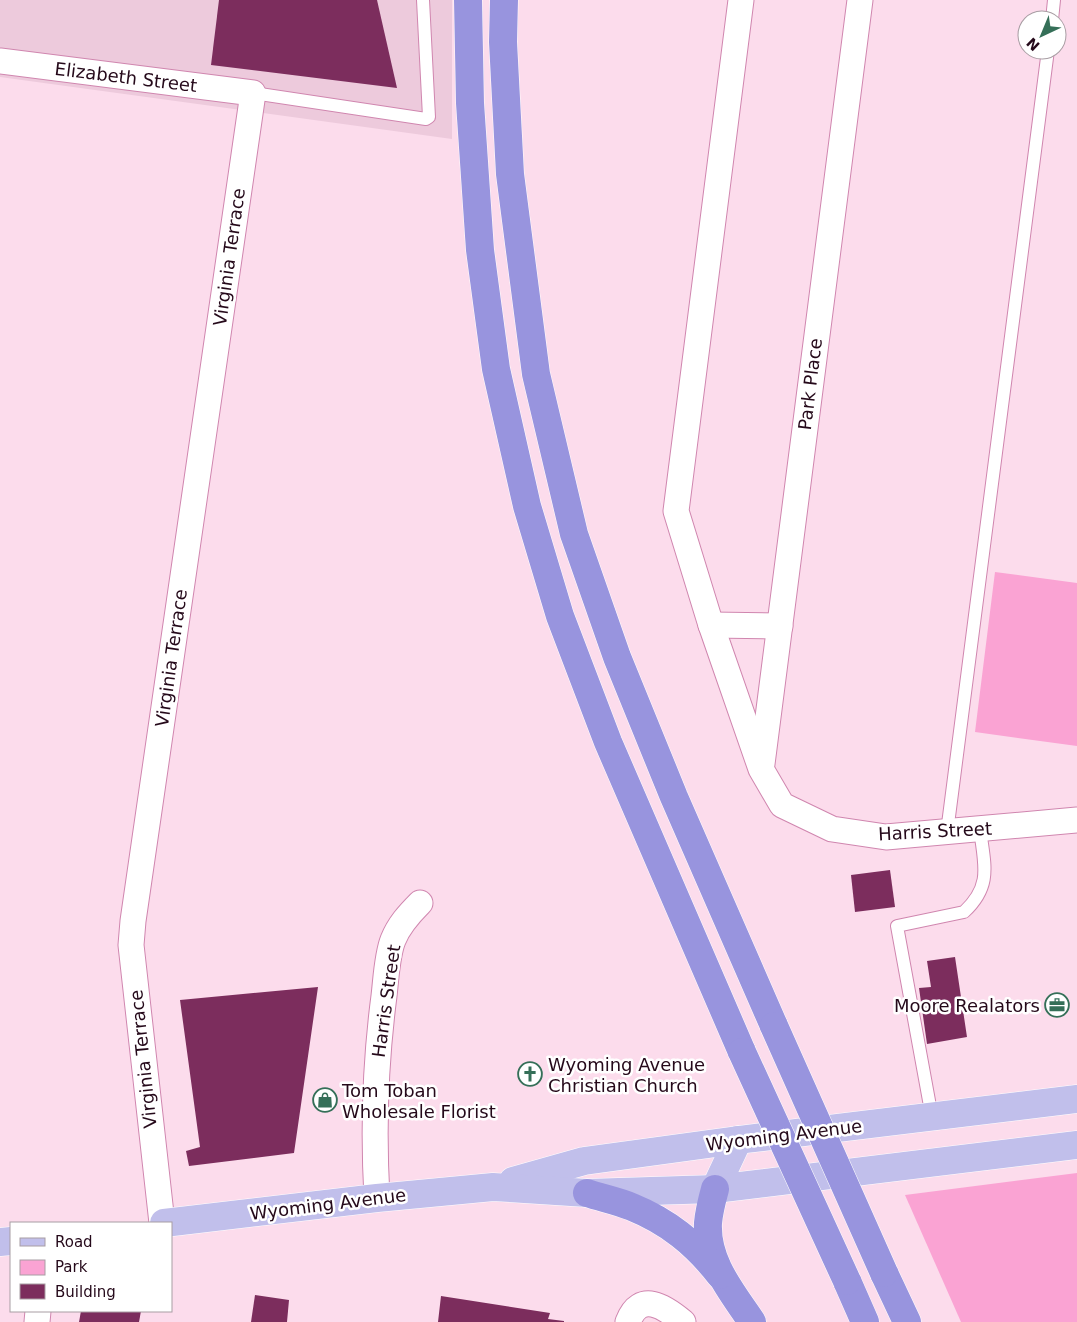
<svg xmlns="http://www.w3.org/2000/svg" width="1077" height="1322" viewBox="0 0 1077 1322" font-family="'DejaVu Sans',sans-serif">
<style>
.built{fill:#edcadc}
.green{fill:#faa3d3}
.building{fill:#7c2d5d}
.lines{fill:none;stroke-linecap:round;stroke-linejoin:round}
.lane-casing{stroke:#d086af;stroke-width:14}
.street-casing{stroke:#d086af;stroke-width:27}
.primary-casing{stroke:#fff;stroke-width:29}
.highway-casing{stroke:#fff;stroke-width:29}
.lane{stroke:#fff;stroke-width:12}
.street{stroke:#fff;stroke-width:25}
.primary{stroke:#c1bfeb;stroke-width:28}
.highway{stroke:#9894de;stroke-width:28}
.highway-bridge-casing{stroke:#fff;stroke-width:29;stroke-linecap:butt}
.highway-bridge{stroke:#9894de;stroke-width:28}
.labels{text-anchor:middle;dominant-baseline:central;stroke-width:5;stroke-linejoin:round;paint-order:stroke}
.street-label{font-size:18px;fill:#25091a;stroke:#fff}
.poi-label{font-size:18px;fill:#25091a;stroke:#fff;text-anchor:start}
</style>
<rect width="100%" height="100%" fill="#fcdcec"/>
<!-- built -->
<path class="built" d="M0,0h452v139l-452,-62z"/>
<!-- green -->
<g class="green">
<path d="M995,572l82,11v163l-102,-14z"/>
<path d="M1077,1173v149h-116l-56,-127z"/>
</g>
<!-- building -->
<g class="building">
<path d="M219,0h158l20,88 -186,-23z"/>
<path d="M890,870l5,37 -40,5 -4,-37z"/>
<path d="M955,957l12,80 -40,7 -8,-56 12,-1 -4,-26z"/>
<path d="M318,987l-24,166 -105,13 -3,-15 14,-4 -20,-147z"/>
<path d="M255,1295l34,5 -2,22h-36z"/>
<path d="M441,1296l109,17 -2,6 16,2v1h-126z"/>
<path d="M81,1311h60l-2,11h-60z"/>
</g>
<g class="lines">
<!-- lane casing -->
<g class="lane-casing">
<g id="lane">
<path d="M1052,20l2,-20"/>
<path d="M253,93l173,26 3,-2 -6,-117"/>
<path d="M947,832l101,-782"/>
<path d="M932,1117l-35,-191 67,-14c29,-27 20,-48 16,-83"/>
</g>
</g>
<!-- street casing -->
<g class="street-casing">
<g id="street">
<path d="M741,0l-65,511 35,114 50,144 21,36 50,24 54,8 191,-17"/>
<path d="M0,61l253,32 -120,828 -2,24 31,278"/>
<path d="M711,625l69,1"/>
<path d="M762,764l98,-764"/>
<path d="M377,1198c-4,-69 -2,-133 7,-202 2,-17 3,-41 9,-56 6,-15 16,-26 27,-37"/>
<path d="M37,1322l1,-11"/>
<path d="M628,1322c12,-32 37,-15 55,0"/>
</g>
</g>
<!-- primary casing -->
<g class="primary-casing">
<g id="primary">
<path d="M513,1181l71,-20 154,-21 339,-41"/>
<path d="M715,1189l23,-49"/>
<path d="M164,1223l213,-25 116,-11 94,6 128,-4 362,-44"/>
<path d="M0,1242l11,-1"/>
</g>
</g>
<!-- highway casing -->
<g class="highway-casing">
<g id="highway">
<path d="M468,0l2,103 10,147 16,119 31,137 33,110 48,126 134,310"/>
<path d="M504,0l-1,42 7,132 26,200 38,160 43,123 57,140 100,229"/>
<path d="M715,1189c-3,11 -6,22 -7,34 -2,39 24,69 44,99"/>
<path d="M587,1193c15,5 31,8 45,14 37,15 64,37 88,68"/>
<path d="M884,1273l23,49"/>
<path d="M847,1281l18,41"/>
</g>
</g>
<!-- lane -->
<use href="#lane" class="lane"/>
<!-- street -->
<use href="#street" class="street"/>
<!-- primary -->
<use href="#primary" class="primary"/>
<!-- highway -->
<use href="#highway" class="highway"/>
<!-- highway-bridge casing -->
<g class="highway-bridge-casing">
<g id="highway-bridge">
<path d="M774,1026l110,247"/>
<path d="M742,1052l105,229"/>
</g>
</g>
<!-- highway-bridge -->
<use href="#highway-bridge" class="highway-bridge"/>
</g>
<!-- icons -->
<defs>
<g id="office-ring" transform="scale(1.25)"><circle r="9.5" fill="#fff" stroke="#356f58" stroke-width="1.5"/><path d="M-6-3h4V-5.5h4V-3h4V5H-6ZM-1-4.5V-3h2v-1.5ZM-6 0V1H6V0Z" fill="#356f58"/></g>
<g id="church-ring" transform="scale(1.25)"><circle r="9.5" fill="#fff" stroke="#356f58" stroke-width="1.5"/><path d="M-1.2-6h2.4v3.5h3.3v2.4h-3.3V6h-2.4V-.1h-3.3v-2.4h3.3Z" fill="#356f58"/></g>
<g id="shop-ring" transform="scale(1.25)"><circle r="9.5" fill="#fff" stroke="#356f58" stroke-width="1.5"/><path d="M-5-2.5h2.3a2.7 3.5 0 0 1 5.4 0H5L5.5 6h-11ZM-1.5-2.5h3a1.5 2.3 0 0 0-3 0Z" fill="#356f58"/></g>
</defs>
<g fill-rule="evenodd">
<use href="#office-ring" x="1057" y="1005"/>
<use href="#church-ring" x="530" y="1074"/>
<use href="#shop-ring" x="325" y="1100"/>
</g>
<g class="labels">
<!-- street labels -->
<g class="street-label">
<text transform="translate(126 77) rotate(7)">Elizabeth Street</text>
<text transform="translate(229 257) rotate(-82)">Virginia Terrace</text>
<text transform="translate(810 384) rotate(-83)">Park Place</text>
<text transform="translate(171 658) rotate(-82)">Virginia Terrace</text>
<text transform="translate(935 831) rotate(-3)">Harris Street</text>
<text transform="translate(386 1001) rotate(-82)">Harris Street</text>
<text transform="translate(143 1059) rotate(-96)">Virginia Terrace</text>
<text transform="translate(784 1135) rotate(-7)">Wyoming Avenue</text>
<text transform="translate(328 1204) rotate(-7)">Wyoming Avenue</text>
</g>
<!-- poi labels -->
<g class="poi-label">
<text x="1040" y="1005" text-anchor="end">Moore Realators</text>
<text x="548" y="1064">Wyoming Avenue<tspan x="548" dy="21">Christian Church</tspan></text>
<text x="342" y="1090">Tom Toban<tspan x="342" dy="21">Wholesale Florist</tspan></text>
</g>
</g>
<!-- legend -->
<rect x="10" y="1222" width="162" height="90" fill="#ffffff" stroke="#a89da3"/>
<rect x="20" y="1238" width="25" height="8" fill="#c1bfeb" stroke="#a89da3"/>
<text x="55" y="1247" font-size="15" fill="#25091a">Road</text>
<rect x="20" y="1260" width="25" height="15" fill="#faa3d3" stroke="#a89da3"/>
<text x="55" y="1272" font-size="15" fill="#25091a">Park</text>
<rect x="20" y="1284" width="25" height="15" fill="#7c2d5d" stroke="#a89da3"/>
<text x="55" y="1297" font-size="15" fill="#25091a">Building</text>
<!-- north arrow -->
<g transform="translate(1042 35) rotate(224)"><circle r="24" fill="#ffffff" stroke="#a89da3"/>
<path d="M0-4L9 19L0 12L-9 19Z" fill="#356f58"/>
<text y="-8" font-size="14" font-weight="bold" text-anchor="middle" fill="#25091a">N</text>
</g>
</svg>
